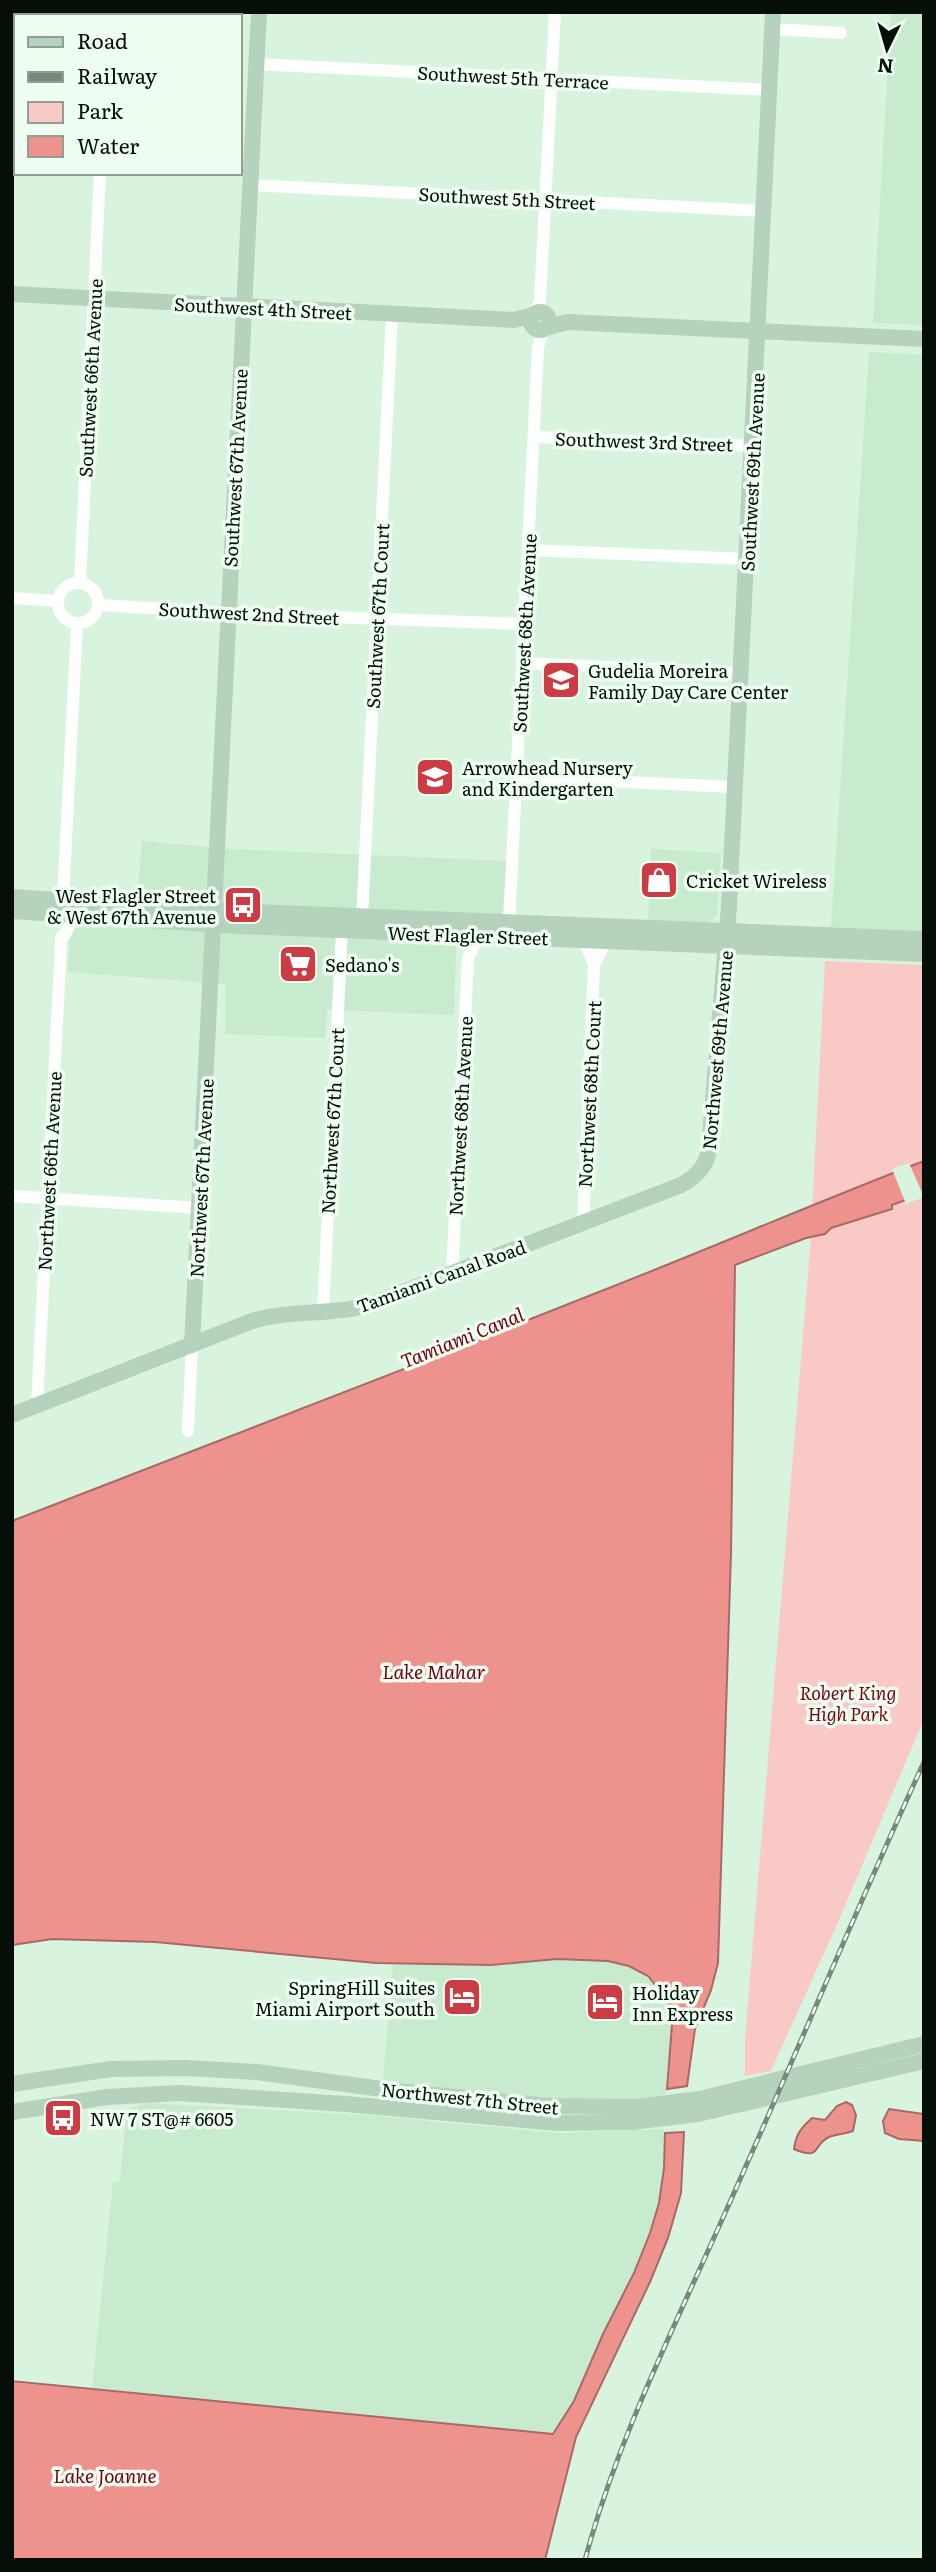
<svg xmlns="http://www.w3.org/2000/svg" width="936" height="2572" viewBox="0 0 936 2572" font-family="Literata,serif">
<style>
.built{fill:#c8eace}
.green{fill:#f9c9c6}
.water{fill:#ee928e;stroke:#a86a66;stroke-width:2}
.pier{fill:#d9f4de}
.lines{fill:none;stroke-linecap:round;stroke-linejoin:round}
.street{stroke:#fff;stroke-width:12}
.secondary{stroke:#b5d2bc;stroke-width:16}
.rail-casing{stroke:#76897a;stroke-width:5}
.rail{stroke:#eefef0;stroke-width:2.5;stroke-dasharray:8;stroke-linecap:butt}
.labels{text-anchor:middle;dominant-baseline:central;stroke-width:7;stroke-linejoin:round;paint-order:stroke}
.street-label{font-size:18px;fill:#050e07;stroke:#eefef0}
.poi-label{font-size:18px;fill:#050e07;stroke:#eefef0;text-anchor:start}
.park-label{font-size:18px;font-style:italic;fill:#770417;stroke:#eefef0}
.water-label{font-size:19px;font-style:italic;fill:#720013;stroke:#eefef0}
</style>
<rect width="100%" height="100%" fill="#d9f4de"/>
<!-- built -->
<g class="built">
<path d="M891,12h33v313l-51,-2z"/>
<path d="M869,352l55,3v576l-93,-4z"/>
<path d="M142,841l89,8 276,12 -4,49 -2,5 -44,1 -3,99 -127,-5 -2,28 -100,-4v-50l-157,-12 2,-37 4,-6 8,-4 53,3z"/>
<path d="M651,849l70,4 -4,61 -6,7 -8,3 -55,-3z"/>
<path d="M557,1959l51,2 21,5 19,10 8,9 17,27 -8,85 -26,4h-46l-189,-16 -21,-5 10,-117 98,2z"/>
<path d="M147,2103l218,12 193,18 106,-4v39l-5,35 -9,30 -16,40 -60,128 -21,33 -461,-46 21,-206 7,-1 6,-64 -2,-7z"/>
</g>
<!-- green -->
<path class="green" d="M825,961l99,4v754l-85,201 -68,151 -26,5v-38l65,-789z"/>
<!-- water -->
<g class="water">
<path d="M924,1161v32l-32,12v4l-61,19 -6,6 -19,4 -71,27 -4,288 -13,410 -7,27 -16,39 -8,57 -20,3 6,-77 -9,-16 -16,-20 -19,-10 -21,-5 -51,-2 -66,6 -115,-2 -221,-21 -103,-3 -40,6v-424c201,-78 402,-155 602,-235 104,-41 206,-85 310,-125z"/>
<path d="M846,2102l6,3 4,10 -3,16c-8,3 -16,3 -24,6 -17,8 -7,24 -35,12 2,-15 7,-21 18,-31l13,2 12,-14z"/>
<path d="M889,2109l35,5v27l-25,-2 -14,-6 -2,-12z"/>
<path d="M684,2132l-3,61 -13,45 -18,44 -74,155 -31,123h-533v-179l541,53 21,-33 29,-67 31,-61 16,-40 9,-30 5,-35 1,-35z"/>
</g>
<!-- pier -->
<path class="pier" d="M909,1163l15,34 -18,7 -14,-35z"/>
<g class="lines">
<!-- street -->
<g class="street">
<path d="M108,16v-4"/>
<path d="M772,29l69,4"/>
<path d="M256,64l514,26"/>
<path d="M250,185l514,26"/>
<path d="M535,313l5,-12 15,-289"/>
<path d="M534,437l219,9"/>
<path d="M528,550l220,9"/>
<circle cx="78" cy="603" r="20"/>
<path d="M80,583l20,-410"/>
<path d="M12,598l46,3"/>
<path d="M99,605l150,9 275,10"/>
<path d="M523,663l218,10"/>
<path d="M517,777l218,10"/>
<path d="M63,900l14,-277"/>
<path d="M362,917l30,-602"/>
<path d="M509,923l29,-575 5,-18"/>
<path d="M584,940l10,25"/>
<path d="M12,1196l187,12"/>
<path d="M583,1224l11,-259 12,-24"/>
<path d="M452,1274l16,-316 11,-22"/>
<path d="M323,1312l19,-382"/>
<path d="M37,1405l24,-461v-7l4,-2 8,-20"/>
<path d="M188,1431l4,-86"/>
</g>
<!-- secondary -->
<g class="secondary">
<path d="M12,294l502,26 19,-5"/>
<circle cx="540" cy="321" r="9"/>
<path d="M546,328l21,-6 357,17"/>
<path d="M12,897l217,14 695,28"/>
<path d="M12,911l228,15 684,28"/>
<path d="M192,1345l67,-1333"/>
<path d="M12,1415l240,-94c40,-12 81,-5 120,-17l309,-119c15,-8 26,-19 28,-36l20,-243 44,-894"/>
<path d="M12,2084l99,-15 75,-1 71,4 147,20 148,14 86,1 61,-8 225,-55"/>
<path d="M12,2112l95,-15 72,-4 166,11 213,19 74,-1 66,-8 226,-53"/>
</g>
<!-- rail casing -->
<g class="rail-casing">
<path id="rail" d="M585,2560c31,-117 87,-228 136,-338 69,-153 133,-308 203,-460"/>
</g>
<!-- rail -->
<use href="#rail" class="rail"/>
</g>
<!-- icons -->
<defs>
<g id="school-square" transform="scale(2.0125)"><rect x="-9" y="-9" width="18" height="18" rx="4" fill="#cc3c44" stroke="#eefef0"/><path d="M0-5L7-2L0 1L-7-2ZM-4 1L0 2.5L4 1V4Q0 6-4 4Z" fill="#fff"/></g>
<g id="shop-square" transform="scale(2.0125)"><rect x="-9" y="-9" width="18" height="18" rx="4" fill="#cc3c44" stroke="#eefef0"/><path d="M-5-2.5h2.3a2.7 3.5 0 0 1 5.4 0H5L5.5 6h-11ZM-1.5-2.5h3a1.5 2.3 0 0 0-3 0Z" fill="#fff"/></g>
<g id="bus-square" transform="scale(2.0125)"><rect x="-9" y="-9" width="18" height="18" rx="4" fill="#cc3c44" stroke="#eefef0"/><path d="M-5-6H5V4H4V6H2V4H-2V6H-4V4H-5ZM-3.5-4V0h7V-4ZM-3.5 1.2v1.5H-2V1.2ZM2 1.2v1.5H3.5V1.2Z" fill="#fff"/></g>
<g id="supermarket-square" transform="scale(2.0125)"><rect x="-9" y="-9" width="18" height="18" rx="4" fill="#cc3c44" stroke="#eefef0"/><path d="M-6-5.5h2.5l.6 2H6L4.5 2H-2.5L-4.4-4H-6ZM-1.5 3.2a1.3 1.3 0 1 0 .1 0ZM3 3.2a1.3 1.3 0 1 0 .1 0Z" fill="#fff"/></g>
<g id="hotel-square" transform="scale(2.0125)"><rect x="-9" y="-9" width="18" height="18" rx="4" fill="#cc3c44" stroke="#eefef0"/><path d="M-6-4.5h1.5V1H6V5H4.5V3h-9V5H-6ZM-4 0a1.8 1.8 0 1 1 3.6 0ZM.5 0V-2.5h3Q6-2.5 6 0Z" fill="#fff"/></g>
</defs>
<g fill-rule="evenodd">
<use href="#school-square" x="561" y="680"/>
<use href="#school-square" x="435" y="777"/>
<use href="#shop-square" x="659" y="880"/>
<use href="#bus-square" x="243" y="905"/>
<use href="#supermarket-square" x="298" y="964"/>
<use href="#hotel-square" x="462" y="1997"/>
<use href="#hotel-square" x="605" y="2002"/>
<use href="#bus-square" x="63" y="2118"/>
</g>
<g class="labels">
<!-- street labels -->
<g class="street-label">
<text transform="translate(513 77) rotate(3)">Southwest 5th Terrace</text>
<text transform="translate(507 198) rotate(3)">Southwest 5th Street</text>
<text transform="translate(263 308) rotate(3)">Southwest 4th Street</text>
<text transform="translate(90 378) rotate(-87)">Southwest 66th Avenue</text>
<text transform="translate(644 441) rotate(2)">Southwest 3rd Street</text>
<text transform="translate(235 468) rotate(-87)">Southwest 67th Avenue</text>
<text transform="translate(752 472) rotate(-87)">Southwest 69th Avenue</text>
<text transform="translate(249 613) rotate(3)">Southwest 2nd Street</text>
<text transform="translate(377 616) rotate(-87)">Southwest 67th Court</text>
<text transform="translate(524 633) rotate(-87)">Southwest 68th Avenue</text>
<text transform="translate(468 935) rotate(2)">West Flagler Street</text>
<text transform="translate(717 1050) rotate(-85)">Northwest 69th Avenue</text>
<text transform="translate(589 1094) rotate(-87)">Northwest 68th Court</text>
<text transform="translate(460 1116) rotate(-87)">Northwest 68th Avenue</text>
<text transform="translate(332 1121) rotate(-87)">Northwest 67th Court</text>
<text transform="translate(49 1171) rotate(-87)">Northwest 66th Avenue</text>
<text transform="translate(201 1178) rotate(-87)">Northwest 67th Avenue</text>
<text transform="translate(441 1276) rotate(-20)">Tamiami Canal Road</text>
<text transform="translate(470 2098) rotate(6)">Northwest 7th Street</text>
</g>
<!-- poi labels -->
<g class="poi-label">
<text x="588" y="670">Gudelia Moreira<tspan x="588" dy="21">Family Day Care Center</tspan></text>
<text x="462" y="767">Arrowhead Nursery<tspan x="462" dy="21">and Kindergarten</tspan></text>
<text x="686" y="880">Cricket Wireless</text>
<text x="216" y="895" text-anchor="end">West Flagler Street<tspan x="216" dy="21">&amp; West 67th Avenue</tspan></text>
<text x="325" y="964">Sedano's</text>
<text x="435" y="1987" text-anchor="end">SpringHill Suites<tspan x="435" dy="21">Miami Airport South</tspan></text>
<text x="632" y="1992">Holiday<tspan x="632" dy="21">Inn Express</tspan></text>
<text x="90" y="2118">NW 7 ST@# 6605</text>
</g>
<!-- park labels -->
<g class="park-label">
<text x="848" y="1692">Robert King<tspan x="848" dy="21">High Park</tspan></text>
</g>
<!-- water labels -->
<g class="water-label">
<text transform="translate(462 1337) rotate(-22)">Tamiami Canal</text>
<text x="434" y="1671">Lake Mahar</text>
<text x="105" y="2475">Lake Joanne</text>
</g>
</g>
<!-- border -->
<rect width="936" height="2572" fill="none" stroke="#050e07" stroke-width="28"/>
<!-- legend -->
<rect x="14" y="14" width="228" height="161" fill="#eefef0" stroke="#919e93" stroke-width="2"/>
<rect x="28" y="37" width="35" height="10" fill="#b5d2bc" stroke="#919e93" stroke-width="2"/>
<text x="77" y="49" font-size="21" fill="#050e07">Road</text>
<rect x="28" y="72" width="35" height="10" fill="#76897a" stroke="#919e93" stroke-width="2"/>
<text x="77" y="84" font-size="21" fill="#050e07">Railway</text>
<rect x="28" y="102" width="35" height="21" fill="#f9c9c6" stroke="#919e93" stroke-width="2"/>
<text x="77" y="119" font-size="21" fill="#050e07">Park</text>
<rect x="28" y="136" width="35" height="21" fill="#ee928e" stroke="#919e93" stroke-width="2"/>
<text x="77" y="154" font-size="21" fill="#050e07">Water</text>
<!-- north arrow -->
<g transform="translate(887 49) rotate(185)" stroke="#eefef0" stroke-width="5" paint-order="stroke">
<path d="M0-5L12 26L0 18L-12 26Z" fill="#050e07"/>
<text y="-10" font-size="19" font-weight="bold" text-anchor="middle" fill="#050e07">N</text>
</g>
</svg>
